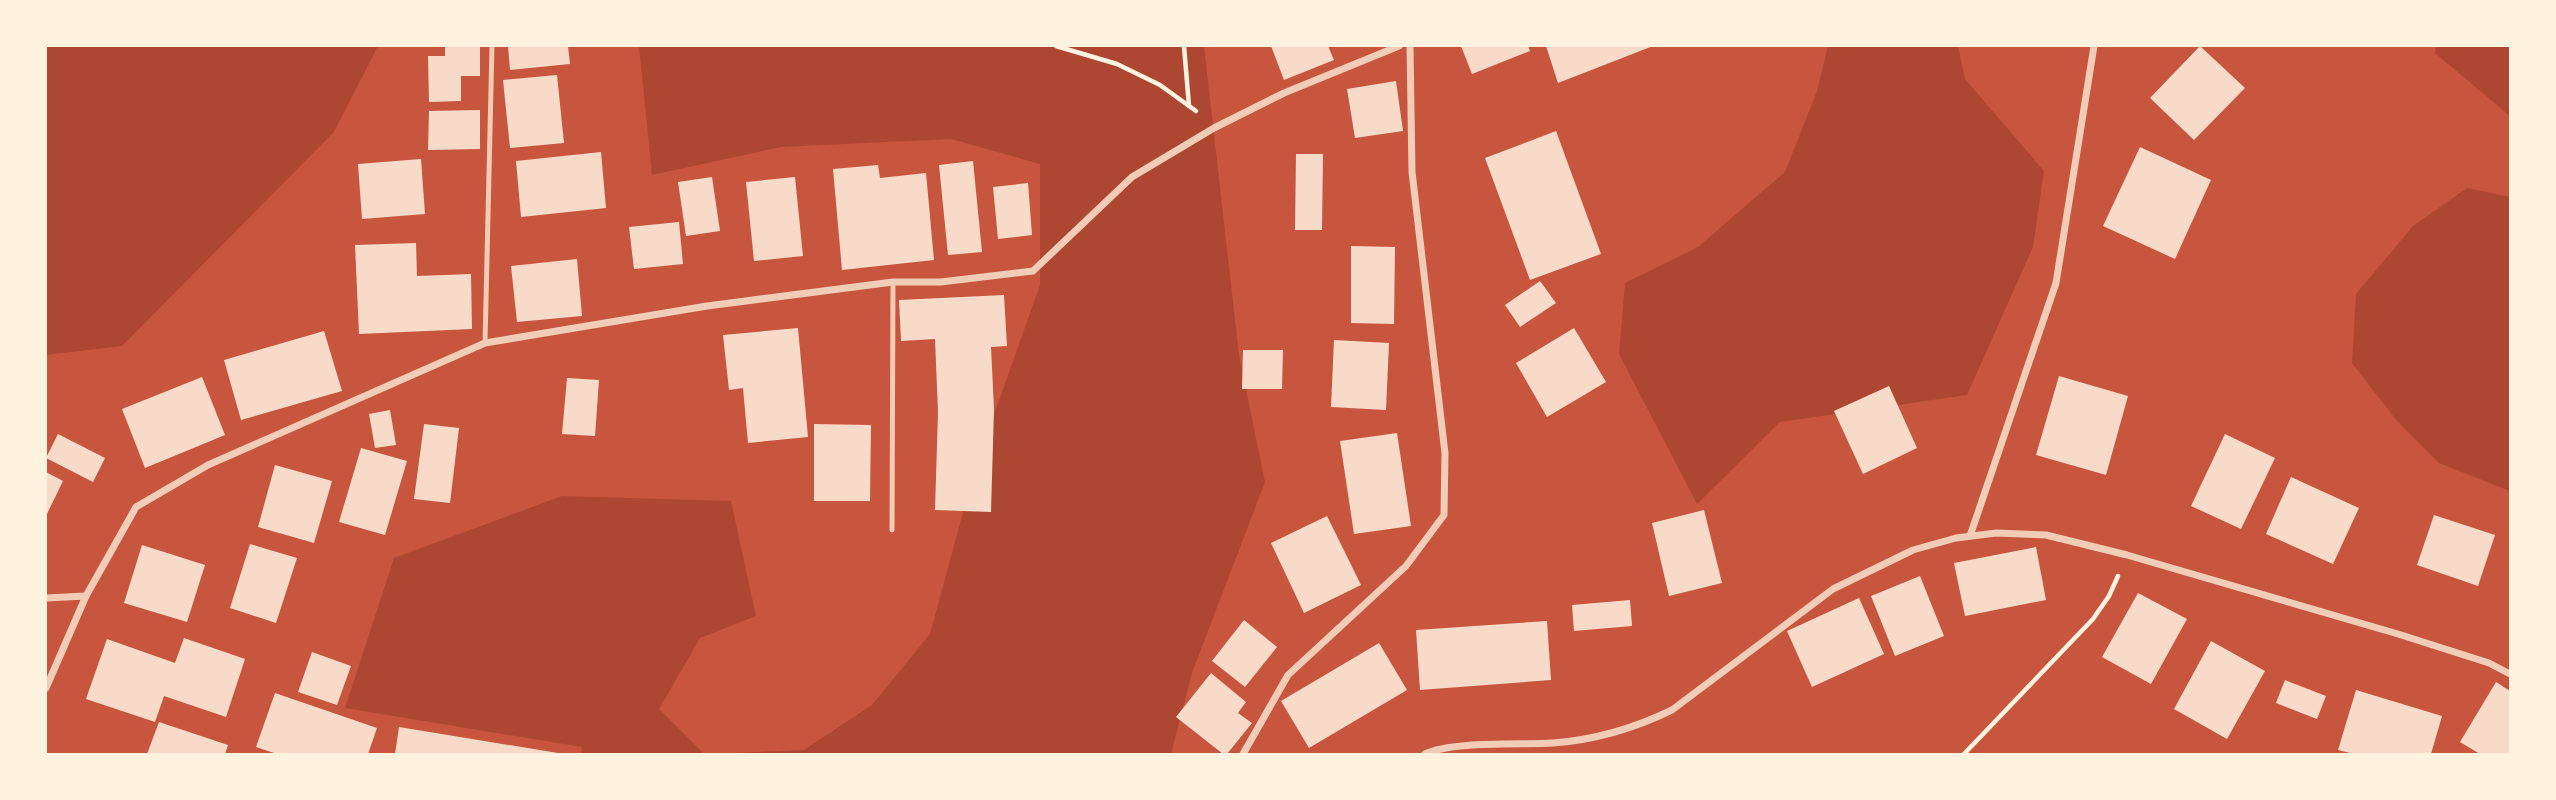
<svg xmlns="http://www.w3.org/2000/svg" width="2556" height="800" viewBox="0 0 2556 800" font-family="'PT Serif',serif">
<style>
.green{fill:#ae4732}
.building{fill:#f7dbc8}
.lines{fill:none;stroke-linecap:round;stroke-linejoin:round}
.path{stroke:#fff3e0;stroke-width:4.5}
.service{stroke:#f1ccb7;stroke-width:5}
.minor{stroke:#f1ccb7;stroke-width:7}
</style>
<rect width="100%" height="100%" fill="#c8553d"/>
<!-- green -->
<g class="green">
<path d="M46,46h332l-44,86 -212,214 -76,9z"/>
<path d="M639,46h565l35,309 26,127 -73,191 -21,81h-462l95,-4 68,-45 58,-71 45,-166 65,-183v-121l-89,-25 -170,8 -129,28z"/>
<path d="M1828,46h130l7,33 79,92 -11,76 -66,148 -187,27 -83,82 -78,-150 6,-71 73,-36 87,-75 32,-81z"/>
<path d="M2436,46h74v70l-75,-63z"/>
<path d="M2467,188l43,9v294l-71,-28 -42,-42 -45,-58 4,-69 57,-68z"/>
<path d="M562,496l169,5 25,115 -56,22 -41,71 45,45h-123l1,-7 -237,-39 49,-150z"/>
</g>
<!-- building -->
<g class="building">
<path d="M445,46h35v30h-19v25l-32,1 -1,-46h17z"/>
<path d="M508,46h60l2,18 -60,6z"/>
<path d="M1271,46h57l6,14 -50,20z"/>
<path d="M1461,46h67l2,5 -58,23z"/>
<path d="M1546,46h107l-95,37z"/>
<path d="M2200,46l45,42 -51,52 -44,-42z"/>
<path d="M557,75l7,68 -54,5 -7,-68z"/>
<path d="M1396,81l7,50 -48,7 -8,-49z"/>
<path d="M480,110v39l-52,1 1,-39z"/>
<path d="M1556,131l45,123 -71,26 -45,-122z"/>
<path d="M2140,147l71,33 -36,79 -72,-33z"/>
<path d="M601,152l5,56 -85,9 -5,-56z"/>
<path d="M1296,154h27l-1,76h-27z"/>
<path d="M421,159l4,55 -63,5 -4,-55z"/>
<path d="M973,161l9,91 -34,3 -9,-90z"/>
<path d="M878,165l2,13 46,-5 8,87 -92,10 -9,-101z"/>
<path d="M712,177l8,54 -34,5 -8,-54z"/>
<path d="M795,177l8,79 -49,5 -8,-79z"/>
<path d="M1028,183l4,52 -34,4 -5,-52z"/>
<path d="M679,222l4,42 -49,5 -5,-42z"/>
<path d="M416,243l1,33 54,-2 1,55 -113,5 -4,-89z"/>
<path d="M1351,246l44,1 -1,77 -43,-1z"/>
<path d="M577,259l5,57 -65,6 -6,-56z"/>
<path d="M1540,281l16,22 -36,24 -15,-22z"/>
<path d="M1004,295l3,51 -16,1 3,62 -3,103 -56,-2 3,-98 -3,-73 -34,2 -2,-41z"/>
<path d="M798,328l10,109 -60,6 -5,-55 -14,2 -6,-55z"/>
<path d="M1574,328l32,54 -59,35 -31,-54z"/>
<path d="M324,331l18,60 -101,29 -17,-60z"/>
<path d="M1334,340l55,3 -3,67 -55,-3z"/>
<path d="M1243,350h40l-1,39h-40z"/>
<path d="M2059,376l69,20 -22,79 -70,-20z"/>
<path d="M202,377l23,58 -80,33 -23,-59z"/>
<path d="M567,378l32,2 -4,56 -33,-2z"/>
<path d="M1889,386l28,62 -54,26 -29,-63z"/>
<path d="M390,410l6,35 -21,3 -6,-34z"/>
<path d="M424,424l35,4 -9,75 -36,-4z"/>
<path d="M814,424l57,1 -1,76h-56z"/>
<path d="M1397,433l14,93 -57,8 -14,-93z"/>
<path d="M58,434l47,24 -12,24 -47,-24z"/>
<path d="M2225,434l50,24 -34,71 -50,-23z"/>
<path d="M361,448l46,13 -22,74 -46,-13z"/>
<path d="M275,465l57,16 -18,62 -56,-16z"/>
<path d="M46,472l17,9 -17,35z"/>
<path d="M2291,477l68,31 -26,56 -67,-30z"/>
<path d="M1704,510l18,73 -53,13 -17,-73z"/>
<path d="M2434,515l61,20 -17,51 -61,-21z"/>
<path d="M1327,516l34,69 -57,28 -33,-70z"/>
<path d="M250,544l47,14 -21,65 -46,-15z"/>
<path d="M142,545l63,20 -18,57 -63,-19z"/>
<path d="M2036,547l10,53 -81,16 -11,-53z"/>
<path d="M1920,576l24,60 -49,20 -24,-60z"/>
<path d="M2138,593l49,26 -36,65 -49,-27z"/>
<path d="M1859,598l25,56 -72,33 -25,-56z"/>
<path d="M1630,600l2,26 -58,5 -2,-26z"/>
<path d="M1244,620l33,27 -32,40 -33,-26z"/>
<path d="M1547,621l4,59 -131,10 -4,-60z"/>
<path d="M184,638l61,21 -19,58 -62,-21 -9,26 -69,-23 21,-60 68,24z"/>
<path d="M2211,641l54,30 -38,68 -53,-30z"/>
<path d="M1379,643l28,47 -98,58 -28,-47z"/>
<path d="M312,652l39,14 -14,39 -39,-13z"/>
<path d="M1211,673l35,29 -8,11 14,10 -25,31h-4l-47,-37z"/>
<path d="M2285,680l41,16 -9,23 -41,-16z"/>
<path d="M2496,682l14,9v63h-30l-20,-12z"/>
<path d="M2356,690l86,26 -11,38h-77l-16,-4z"/>
<path d="M275,693l102,35 -9,26h-91l-21,-7z"/>
<path d="M159,722l69,23 -3,9h-78z"/>
<path d="M399,727l159,26v1h-163z"/>
</g>
<g class="lines">
<!-- path -->
<g class="path">
<path d="M1056,46l61,18 43,21 36,26"/>
<path d="M1184,46l5,60"/>
<path d="M1964,754l129,-135 16,-23 9,-20"/>
</g>
<!-- service -->
<g class="service">
<path d="M485,343l7,-297"/>
<path d="M892,530l1,-248"/>
</g>
<!-- minor -->
<g class="minor">
<path d="M1970,536l86,-253 38,-237"/>
<path d="M46,598l40,-2"/>
<path d="M46,688l40,-92 50,-89 72,-42 277,-122 222,-37 186,-24h48l92,-11 99,-94 82,-49 70,-35 115,-47"/>
<path d="M1243,754l45,-79 118,-109 38,-51 1,-62 -33,-281 -2,-126"/>
<path d="M1425,754c26,-13 95,-9 128,-11 41,-3 82,-15 119,-33l161,-121 80,-39 43,-12 40,-5 50,2 81,20 271,79 91,29 21,11"/>
</g>
</g>
<!-- border -->
<rect width="2556" height="800" fill="none" stroke="#fff3e0" stroke-width="94"/>
</svg>
